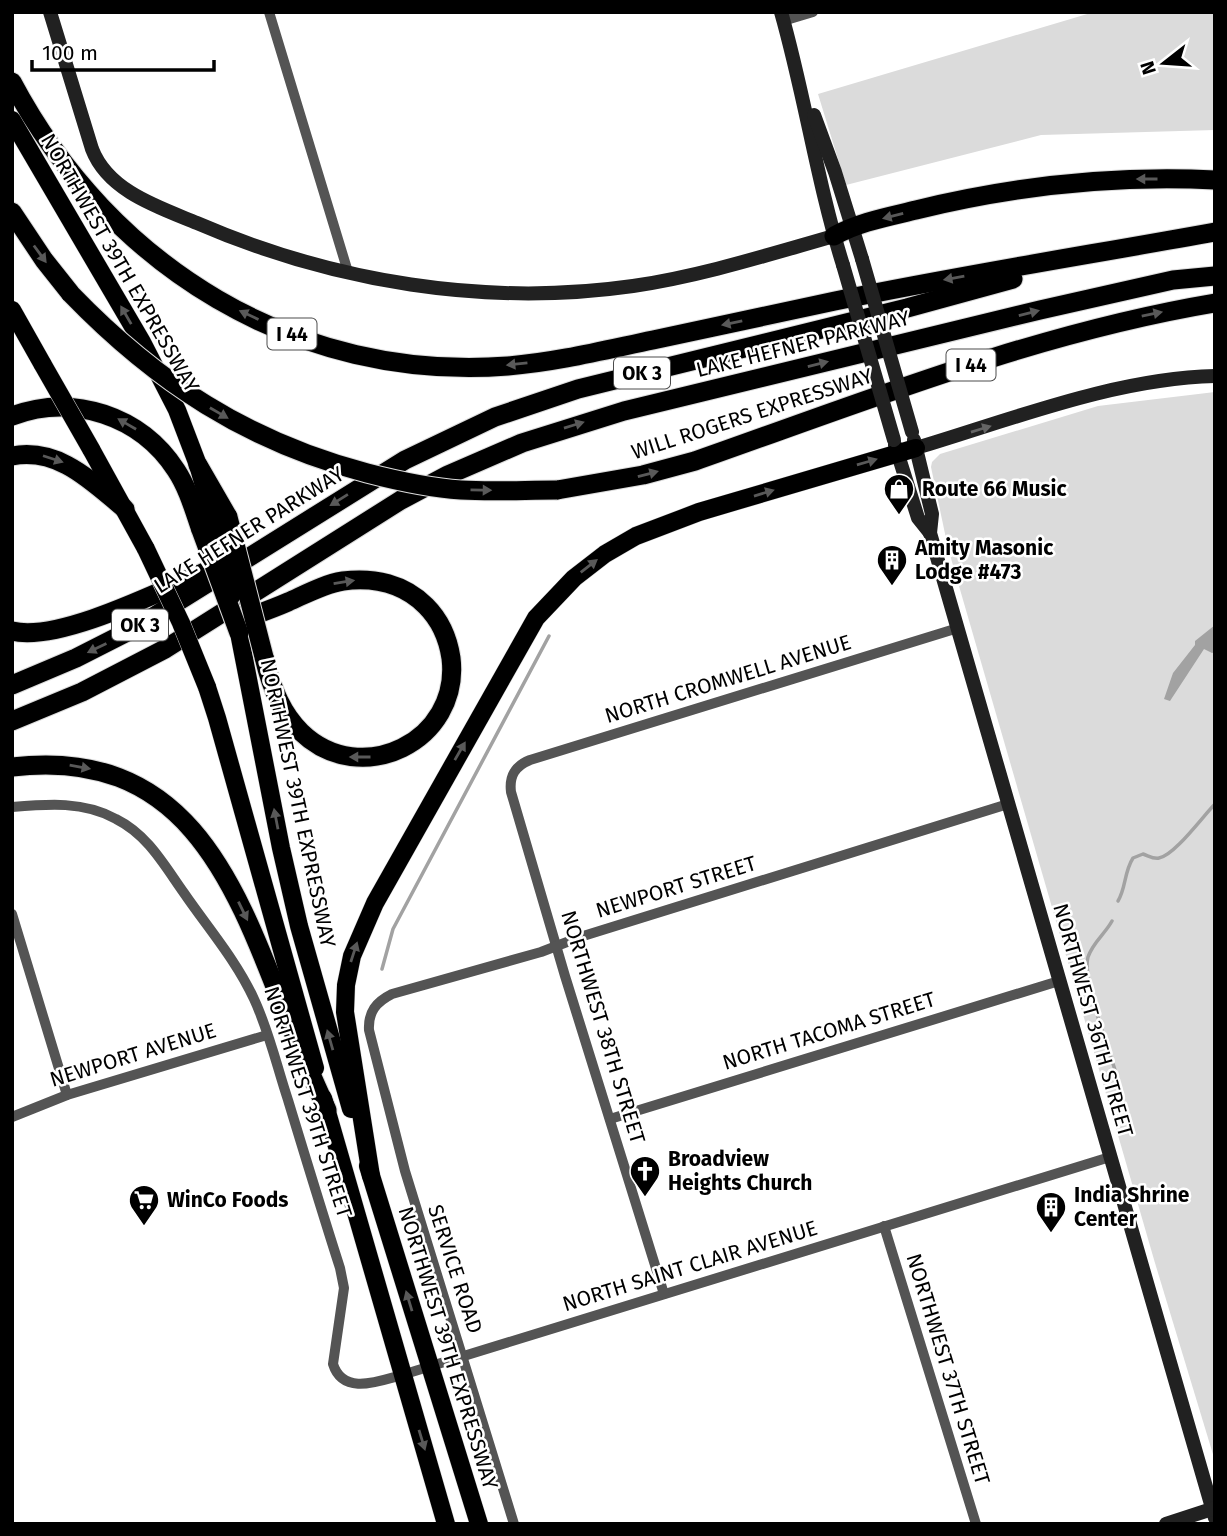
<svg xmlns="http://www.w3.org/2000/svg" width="1227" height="1536" viewBox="0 0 1227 1536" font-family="'Fira Sans',sans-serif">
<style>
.green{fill:#dbdbdb}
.water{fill:#a2a2a2}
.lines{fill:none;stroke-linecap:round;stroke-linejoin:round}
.stream{stroke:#a2a2a2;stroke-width:3.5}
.trunk-casing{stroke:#dbdbdb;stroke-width:19}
.motorway-casing{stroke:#dbdbdb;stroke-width:21}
.minor{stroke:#545454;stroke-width:10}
.secondary{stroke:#212121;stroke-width:14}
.trunk{stroke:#000;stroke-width:18}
.motorway{stroke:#000;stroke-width:19}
.trunk-bridge-casing{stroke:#dbdbdb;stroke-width:19;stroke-linecap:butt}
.motorway-bridge-casing{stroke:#dbdbdb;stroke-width:21;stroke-linecap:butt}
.secondary-bridge{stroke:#212121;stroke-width:14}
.trunk-bridge{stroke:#000;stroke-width:18}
.motorway-bridge{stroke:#000;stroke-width:19}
.oneway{fill:#595959}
.oneway2{fill:#646464}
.labels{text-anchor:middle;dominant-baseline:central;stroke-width:5;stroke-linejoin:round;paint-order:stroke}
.shield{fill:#fff;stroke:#4c4c4c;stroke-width:2}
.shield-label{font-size:19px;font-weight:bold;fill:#000}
.street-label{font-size:21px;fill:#000;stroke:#fff}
.poi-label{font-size:21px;font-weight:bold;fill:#000;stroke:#fff;text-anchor:start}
</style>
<rect width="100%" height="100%" fill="#fff"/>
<!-- green -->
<g class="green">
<path d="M1094,12h121v118l-174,5 -195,50 -28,-91z"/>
<path d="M1215,392v1069l-60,-198 -207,-715 -17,-81 1,-5 8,-8 158,-48z"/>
</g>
<!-- water -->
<path class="water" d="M1215,625v27l-3,1 -8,-4 -34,52 -6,-2 9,-26 22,-28v-4z"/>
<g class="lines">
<!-- stream -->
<g class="stream">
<path d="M1118,901c8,-13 6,-29 15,-43l10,-4c6,2 10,5 16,4 15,-2 44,-42 56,-54"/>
<path d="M382,969l11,-40 156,-293"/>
<path d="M1105,1076l10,-6c-7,-23 -33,-92 -27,-113 5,-15 17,-23 24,-36"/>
</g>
<!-- trunk casing -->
<g class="trunk-casing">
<g id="trunk">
<path d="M12,120l130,222 35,68 21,55 16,55"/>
<path d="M12,310l31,55"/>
<path d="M91,449l55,100"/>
<path d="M239,633l42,215 18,78 52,183"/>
<path d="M207,687l10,31 98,350"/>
<path d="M323,1098l123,426"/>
<path d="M368,1166l111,358"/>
<path d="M371,1176l-26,-164 1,-27 6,-29 23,-53 161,-285 38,-40 31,-24 31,-18 63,-24 217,-64"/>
</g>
</g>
<!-- motorway casing -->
<g class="motorway-casing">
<g id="motorway">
<path d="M12,82c98,185 285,300 496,284 49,-4 97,-16 145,-26 60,-13 121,-26 182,-39 126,-26 253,-46 380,-69"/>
<path d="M12,212l32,48 27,34"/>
<path d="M834,236c25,-14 53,-19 82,-26 98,-24 198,-35 299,-30"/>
<path d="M12,416c61,-23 129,0 164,54 12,18 18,40 25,60"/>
<path d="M12,456c47,-9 80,26 113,53"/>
<path d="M198,465l30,52"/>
<path d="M557,490l86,-15 52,-14c171,-60 341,-128 520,-158"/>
<path d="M238,621c17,-6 34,-12 50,-19 18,-8 36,-18 55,-21 31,-4 61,3 83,25 15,15 22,32 25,52 10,83 -90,132 -150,74 -20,-19 -31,-49 -37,-75"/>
<path d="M12,631c48,12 154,-43 202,-63"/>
<path d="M12,685l64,-27 61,-31 268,-167 90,-43 83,-28 329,-81 106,-29"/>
<path d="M12,721l70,-29 83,-43 236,-149 47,-25 74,-32 102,-32 416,-101 133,-30 42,-4"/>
<path d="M12,767c170,-20 220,108 271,240 13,35 29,69 44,103"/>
</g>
</g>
<!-- minor -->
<g class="minor">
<path d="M269,12l79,260"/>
<path d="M783,21l30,-9"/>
<path d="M12,807c36,-3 72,-6 104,12 32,16 48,46 68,74 24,35 52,67 70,106 15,32 23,68 34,101 17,56 34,112 52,168l4,20 -11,76c10,32 46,17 69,11l708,-218"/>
<path d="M12,914l55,181"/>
<path d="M12,1117l55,-22 200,-60"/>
<path d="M610,1119l449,-138"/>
<path d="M884,1226l92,298"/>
<path d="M664,1294l-99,-318 -54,-184c-2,-16 4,-26 19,-32l428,-132"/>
<path d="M514,1524l-109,-353 -36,-141c-1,-18 7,-28 23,-36l149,-42 39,-15 428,-133"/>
</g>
<!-- secondary -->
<g class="secondary">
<path d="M50,12l42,137c16,42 66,58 105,74 136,59 289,84 436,63 68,-10 134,-31 201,-50"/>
<path d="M781,12c24,84 36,170 62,253"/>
<path d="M814,115l21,57 27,87"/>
<path d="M914,440l18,74 -2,19 285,985"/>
<path d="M895,445l23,73 12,15"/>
<path d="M916,448c94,-28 200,-70 299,-72"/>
<path d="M1166,1524l49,-16"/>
</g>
<!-- trunk -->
<use href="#trunk" class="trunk"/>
<!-- motorway -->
<use href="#motorway" class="motorway"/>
<!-- trunk-bridge casing -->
<g class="trunk-bridge-casing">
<g id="trunk-bridge">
<path d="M43,365l48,84"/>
<path d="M214,520l18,75"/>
<path d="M146,549l35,74 26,64"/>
</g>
</g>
<!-- motorway-bridge casing -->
<g class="motorway-bridge-casing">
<g id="motorway-bridge">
<path d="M71,294c85,88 177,148 296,179 31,8 62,15 94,17 32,2 64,0 96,0"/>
<path d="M228,517l36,140"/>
<path d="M201,530l38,103"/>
</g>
</g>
<!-- secondary-bridge -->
<g class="secondary-bridge">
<path d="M862,259l50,173"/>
<path d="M843,265l51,175"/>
</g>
<!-- trunk-bridge -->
<use href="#trunk-bridge" class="trunk-bridge"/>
<!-- motorway-bridge -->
<use href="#motorway-bridge" class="motorway-bridge"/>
</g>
<!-- one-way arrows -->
<defs><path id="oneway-solid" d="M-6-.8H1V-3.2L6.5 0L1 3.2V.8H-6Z" transform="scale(1.75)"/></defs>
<g class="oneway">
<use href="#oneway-solid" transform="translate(1147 179) rotate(180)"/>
<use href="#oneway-solid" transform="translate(893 216) rotate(166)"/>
<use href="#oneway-solid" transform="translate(40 254) rotate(54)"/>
<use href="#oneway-solid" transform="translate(954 278) rotate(170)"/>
<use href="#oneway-solid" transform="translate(1029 313) rotate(-14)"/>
<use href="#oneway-solid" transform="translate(1152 314) rotate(-12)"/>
<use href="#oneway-solid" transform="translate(126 315) rotate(-120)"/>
<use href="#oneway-solid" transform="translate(249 315) rotate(-155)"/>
<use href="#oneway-solid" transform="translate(732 323) rotate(168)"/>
<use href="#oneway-solid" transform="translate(517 364) rotate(174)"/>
<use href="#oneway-solid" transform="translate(818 364) rotate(-14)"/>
<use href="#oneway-solid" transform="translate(219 413) rotate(30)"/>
<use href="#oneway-solid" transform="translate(127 424) rotate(-150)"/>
<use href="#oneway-solid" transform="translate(574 425) rotate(-17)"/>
<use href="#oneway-solid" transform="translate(53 459) rotate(18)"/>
<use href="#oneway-solid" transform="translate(867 462) rotate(-16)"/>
<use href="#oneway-solid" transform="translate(648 474) rotate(-15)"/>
<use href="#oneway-solid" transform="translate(481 490) rotate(1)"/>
<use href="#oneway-solid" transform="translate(764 493) rotate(-17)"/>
<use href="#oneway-solid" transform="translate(339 500) rotate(148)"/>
<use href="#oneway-solid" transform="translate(589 566) rotate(-38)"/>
<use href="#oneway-solid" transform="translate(344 582) rotate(-9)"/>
<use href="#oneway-solid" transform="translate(97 648) rotate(154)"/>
<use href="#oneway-solid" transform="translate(460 751) rotate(-60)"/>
<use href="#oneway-solid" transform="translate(360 757) rotate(-180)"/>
<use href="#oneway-solid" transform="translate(80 767) rotate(10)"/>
<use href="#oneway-solid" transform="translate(276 819) rotate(-101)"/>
<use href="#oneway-solid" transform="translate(243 911) rotate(64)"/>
<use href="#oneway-solid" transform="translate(354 952) rotate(-72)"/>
<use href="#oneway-solid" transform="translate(330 1040) rotate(-106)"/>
<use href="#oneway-solid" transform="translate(409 1301) rotate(-107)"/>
<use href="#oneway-solid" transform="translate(422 1440) rotate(73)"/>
</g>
<use class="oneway2" href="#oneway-solid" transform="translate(981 429) rotate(-17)"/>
<!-- icons -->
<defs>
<g id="shop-pin" transform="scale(1.575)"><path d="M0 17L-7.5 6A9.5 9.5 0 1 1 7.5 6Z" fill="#000" stroke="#fff"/><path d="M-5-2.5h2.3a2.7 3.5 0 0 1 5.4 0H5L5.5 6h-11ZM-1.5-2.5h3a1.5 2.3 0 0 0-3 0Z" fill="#fff"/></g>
<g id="building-pin" transform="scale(1.575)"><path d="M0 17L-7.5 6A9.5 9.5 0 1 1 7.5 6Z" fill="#000" stroke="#fff"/><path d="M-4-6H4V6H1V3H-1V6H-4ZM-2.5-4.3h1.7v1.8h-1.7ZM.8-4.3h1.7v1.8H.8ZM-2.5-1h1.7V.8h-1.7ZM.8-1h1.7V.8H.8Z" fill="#fff"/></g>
<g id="church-pin" transform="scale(1.575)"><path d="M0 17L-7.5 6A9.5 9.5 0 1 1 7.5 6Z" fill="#000" stroke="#fff"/><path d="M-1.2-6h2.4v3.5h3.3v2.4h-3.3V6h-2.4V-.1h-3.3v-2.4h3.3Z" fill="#fff"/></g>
<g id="supermarket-pin" transform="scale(1.575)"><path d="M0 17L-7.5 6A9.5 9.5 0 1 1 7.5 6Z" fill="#000" stroke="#fff"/><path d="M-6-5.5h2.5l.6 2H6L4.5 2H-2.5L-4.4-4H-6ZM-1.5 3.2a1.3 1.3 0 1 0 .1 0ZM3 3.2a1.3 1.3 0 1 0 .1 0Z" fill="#fff"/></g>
</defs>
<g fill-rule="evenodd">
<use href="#shop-pin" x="899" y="489"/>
<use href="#building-pin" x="892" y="560"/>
<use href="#church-pin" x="645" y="1171"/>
<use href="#supermarket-pin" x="144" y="1200"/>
<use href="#building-pin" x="1051" y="1207"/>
</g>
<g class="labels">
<!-- shield labels -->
<g class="shield">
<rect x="267.5" y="318.5" width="49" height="31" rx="5"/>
<rect x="946.5" y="349.5" width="49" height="31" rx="5"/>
<rect x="614" y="357.5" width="56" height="31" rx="5"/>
<rect x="112" y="609.5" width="56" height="31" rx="5"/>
</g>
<g class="shield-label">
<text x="292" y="334">I 44</text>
<text x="971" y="365">I 44</text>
<text x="642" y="373">OK 3</text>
<text x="140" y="625">OK 3</text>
</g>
<!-- street labels -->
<g class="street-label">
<text transform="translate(120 263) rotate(60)">NORTHWEST 39TH EXPRESSWAY</text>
<text transform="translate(803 344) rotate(-14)">LAKE HEFNER PARKWAY</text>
<text transform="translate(752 414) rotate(-18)">WILL ROGERS EXPRESSWAY</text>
<text transform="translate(249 530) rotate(-32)">LAKE HEFNER PARKWAY</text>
<text transform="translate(728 679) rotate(-17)">NORTH CROMWELL AVENUE</text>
<text transform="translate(298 803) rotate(78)">NORTHWEST 39TH EXPRESSWAY</text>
<text transform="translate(676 887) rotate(-17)">NEWPORT STREET</text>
<text transform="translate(1093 1020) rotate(74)">NORTHWEST 36TH STREET</text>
<text transform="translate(603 1027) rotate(73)">NORTHWEST 38TH STREET</text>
<text transform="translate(829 1031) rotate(-17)">NORTH TACOMA STREET</text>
<text transform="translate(133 1055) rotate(-17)">NEWPORT AVENUE</text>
<text transform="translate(308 1102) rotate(72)">NORTHWEST 39TH STREET</text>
<text transform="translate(690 1266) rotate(-17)">NORTH SAINT CLAIR AVENUE</text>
<text transform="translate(455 1269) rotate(72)">SERVICE ROAD</text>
<text transform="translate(448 1348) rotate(73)">NORTHWEST 39TH EXPRESSWAY</text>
<text transform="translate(948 1369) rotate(73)">NORTHWEST 37TH STREET</text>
</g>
<!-- poi labels -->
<g class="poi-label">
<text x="922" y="489">Route 66 Music</text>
<text x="915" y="548">Amity Masonic<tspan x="915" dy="24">Lodge #473</tspan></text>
<text x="668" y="1159">Broadview<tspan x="668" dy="24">Heights Church</tspan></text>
<text x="1074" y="1195">India Shrine<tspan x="1074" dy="24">Center</tspan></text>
<text x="167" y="1200">WinCo Foods</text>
</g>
</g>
<!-- border -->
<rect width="1227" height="1536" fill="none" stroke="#000000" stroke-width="28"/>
<!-- north arrow -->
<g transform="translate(1164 63) rotate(253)" stroke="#ffffff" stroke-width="5" paint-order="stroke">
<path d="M0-5L12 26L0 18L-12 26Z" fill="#000000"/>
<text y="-10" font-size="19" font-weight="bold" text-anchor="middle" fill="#000000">N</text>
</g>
<!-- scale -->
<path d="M32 60v10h182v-10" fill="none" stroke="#000000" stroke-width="3.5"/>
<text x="42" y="60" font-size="21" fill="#000000" stroke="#ffffff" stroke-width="5" paint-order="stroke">100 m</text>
</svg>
